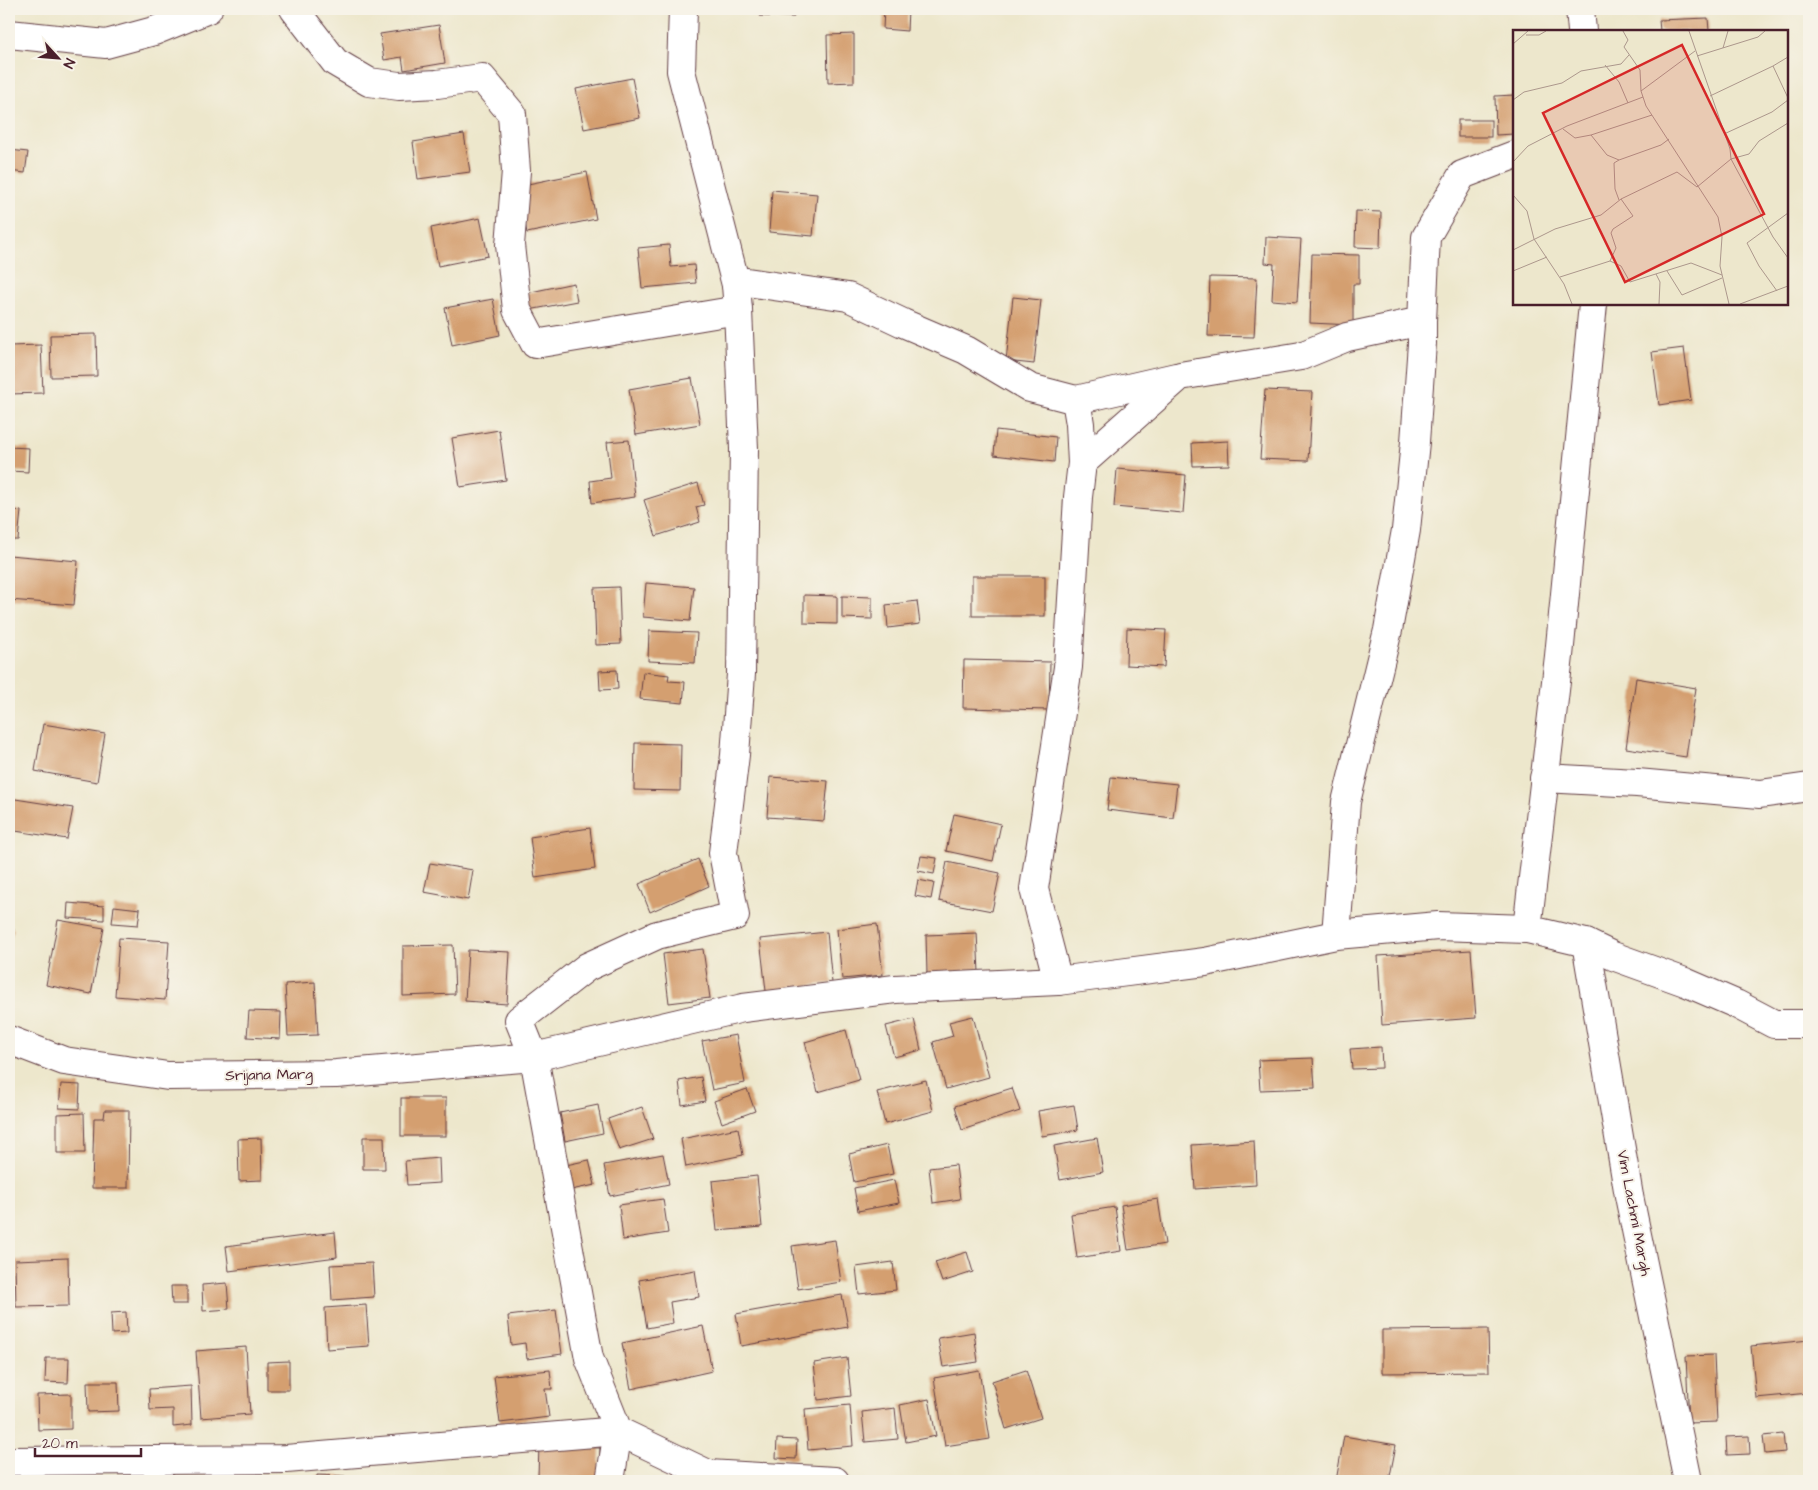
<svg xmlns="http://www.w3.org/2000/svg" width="1818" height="1490" viewBox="0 0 1818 1490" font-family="'Architects Daughter',sans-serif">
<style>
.building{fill:#d49f6f}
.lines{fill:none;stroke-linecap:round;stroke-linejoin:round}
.minor-casing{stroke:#623d43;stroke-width:30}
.minor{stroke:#fff;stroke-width:28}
.labels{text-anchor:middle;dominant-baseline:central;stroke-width:4;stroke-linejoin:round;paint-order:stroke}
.street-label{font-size:15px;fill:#4a1f2b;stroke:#f7f3e8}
.inset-road{fill:none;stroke:#ac978c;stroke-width:1}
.view{fill:#d62828;fill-opacity:0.15;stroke:#d62828;stroke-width:2.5}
.inset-edge{fill:none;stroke:#4a1f2b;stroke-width:2.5}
</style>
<rect width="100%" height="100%" fill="#f7f3e8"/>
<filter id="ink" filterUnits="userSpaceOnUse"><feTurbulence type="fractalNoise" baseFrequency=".02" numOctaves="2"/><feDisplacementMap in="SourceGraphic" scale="10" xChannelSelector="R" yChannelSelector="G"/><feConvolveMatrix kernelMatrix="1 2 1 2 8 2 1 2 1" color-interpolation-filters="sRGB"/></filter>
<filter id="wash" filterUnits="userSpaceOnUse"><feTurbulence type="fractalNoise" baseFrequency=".0096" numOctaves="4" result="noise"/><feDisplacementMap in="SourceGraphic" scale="20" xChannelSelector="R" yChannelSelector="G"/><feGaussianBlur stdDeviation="1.12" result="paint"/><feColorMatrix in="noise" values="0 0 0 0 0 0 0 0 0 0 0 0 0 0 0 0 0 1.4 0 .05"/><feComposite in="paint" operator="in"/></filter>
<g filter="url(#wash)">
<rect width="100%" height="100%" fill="#ede7cc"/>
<g id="blocks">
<!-- building -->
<g class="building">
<path d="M760,9h35l-1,8 -34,-1z"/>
<path d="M884,9h24l-1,22 -24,-2z"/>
<path d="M1708,18l1,13h-49l-1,-11z"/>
<path d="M439,25l6,38 -41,7 -2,-13 -18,3 -4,-26z"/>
<path d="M854,34v48l-26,1 -1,-48z"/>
<path d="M632,78l8,40 -56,11 -8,-40z"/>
<path d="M1514,95v39l-18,1 -1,-39z"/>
<rect x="1458" y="120" width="33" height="17"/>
<path d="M464,134l6,38 -52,7 -5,-37z"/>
<path d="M9,150l19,2 -3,21 -16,-2z"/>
<path d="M587,172l9,47 -69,14 -9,-47z"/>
<path d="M772,190l45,4 -4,42 -44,-4z"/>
<path d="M1356,211l25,1 -1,36 -25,-1z"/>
<path d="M480,218l8,38 -50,10 -7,-38z"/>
<path d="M1266,237l35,2 -4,63 -25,-2 2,-36 -9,-1z"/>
<path d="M669,245l2,22 23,-2 2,18 -54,5 -4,-40z"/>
<path d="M1312,254l47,1v29h-6v41l-43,-2z"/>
<path d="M1210,277l47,1 -3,59 -46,-1z"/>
<path d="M574,283l3,18 -48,9 -3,-17z"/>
<path d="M1013,297l28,3 -7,64 -28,-3z"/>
<path d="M493,299l7,36 -48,10 -7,-37z"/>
<path d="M96,334l1,42 -46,1 -1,-42z"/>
<path d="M41,345l2,48 -34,1v-48z"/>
<path d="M1684,348l7,52 -32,5 -7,-53z"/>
<path d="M692,378l8,46 -64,11 -7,-46z"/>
<path d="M1265,390l47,2 -4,69 -48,-2z"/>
<path d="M499,430l7,50 -46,7 -8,-49z"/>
<path d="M996,430l60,7 -2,25 -60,-7z"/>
<path d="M629,440l6,57 -43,6 -2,-22 21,-3 -4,-36z"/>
<path d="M1228,441l1,24 -36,1 -1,-23z"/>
<path d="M9,447l20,1 -1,24 -19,-1z"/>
<path d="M1117,469l69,6 -3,38 -69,-6z"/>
<path d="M698,483l6,22 -8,2 4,15 -44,14 -12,-36z"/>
<path d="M9,509l12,2 -3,29h-9z"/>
<path d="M9,555l69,6 -4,44 -65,-5z"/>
<rect x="972" y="576" width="73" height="40"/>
<path d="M646,583l48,4 -4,34 -47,-4z"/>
<path d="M619,587l2,57 -25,1 -2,-57z"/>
<path d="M804,595l33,1v28l-33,-1z"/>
<path d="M842,596l30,1v22l-30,-1z"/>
<path d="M917,601l3,23 -32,4 -2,-23z"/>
<path d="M1127,628l39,2 -2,37 -38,-2z"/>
<path d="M649,631l48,2 -2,30 -47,-2z"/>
<path d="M964,660l86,2 -1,48 -86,-2z"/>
<path d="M617,670l1,19 -18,1 -1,-19z"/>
<path d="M643,672l26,3 -1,6 17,1 -2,21 -43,-4z"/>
<path d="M1636,678l60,10 -10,69 -60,-9z"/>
<path d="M43,724l62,10 -8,48 -62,-11z"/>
<path d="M635,743l46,1 -1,47 -46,-1z"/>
<path d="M770,777l58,4 -4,40 -57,-4z"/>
<path d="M1111,777l66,7 -4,34 -66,-8z"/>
<path d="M9,798l64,10 -6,31 -58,-9z"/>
<path d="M954,814l47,10 -8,37 -47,-10z"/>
<path d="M590,828l5,41 -60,9 -5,-41z"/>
<path d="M921,856l16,2 -3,16 -16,-3z"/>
<path d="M698,859l11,27 -59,26 -11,-28z"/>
<path d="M947,862l53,11 -8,38 -53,-10z"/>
<path d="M430,863l43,7 -5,30 -44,-8z"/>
<path d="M918,880l16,3 -3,16 -16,-3z"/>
<path d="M68,903l36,3v14l-37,-2z"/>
<path d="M114,906l26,3 -2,16 -26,-2z"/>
<path d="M58,920l46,8 -13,66 -45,-9z"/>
<path d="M877,924l6,51 -41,4 -5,-50z"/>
<path d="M9,927l5,2 -5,14z"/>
<path d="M827,932l5,51 -66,8 -6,-52z"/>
<path d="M977,933l2,39 -52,2 -1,-39z"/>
<path d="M119,938l50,3 -4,59 -50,-4z"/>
<path d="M453,945l2,49 -52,2v-50z"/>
<path d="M703,949l7,49 -41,5 -6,-49z"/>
<path d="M468,950l42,2 -3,52 -42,-3z"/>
<path d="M1471,950l5,68 -94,7 -4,-69z"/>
<path d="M315,982l3,53 -30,1 -3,-52z"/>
<path d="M249,1011l32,1 -1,27 -33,-2z"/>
<path d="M973,1016l16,61 -43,12 -13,-47 20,-6 -4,-14z"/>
<path d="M914,1019l7,31 -27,7 -8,-31z"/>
<path d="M846,1030l13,50 -41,12 -13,-50z"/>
<path d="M736,1035l9,48 -33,7 -10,-49z"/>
<path d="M1381,1047l1,21 -30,1 -2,-20z"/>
<path d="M1313,1058l2,30 -55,2 -2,-30z"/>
<path d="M701,1077l4,24 -23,4 -3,-24z"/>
<path d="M926,1080l7,31 -48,13 -8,-32z"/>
<path d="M61,1084l19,1 -1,24 -20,-1z"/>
<path d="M1012,1088l8,23 -58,19 -7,-24z"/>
<path d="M747,1089l8,22 -33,12 -8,-22z"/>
<rect x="401" y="1098" width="45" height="38"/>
<path d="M598,1105l5,28 -38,8 -5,-28z"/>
<path d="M1074,1105l4,25 -36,6 -4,-25z"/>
<path d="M642,1107l11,32 -34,11 -11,-31z"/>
<path d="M105,1110h24l-1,78h-36l2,-70h10z"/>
<path d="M84,1113l1,40h-28v-39z"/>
<path d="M738,1128l5,27 -57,12 -5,-28z"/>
<path d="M363,1137h21l1,32h-22z"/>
<path d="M261,1138l1,42 -23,1 -1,-42z"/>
<path d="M1097,1138l6,34 -43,8 -6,-34z"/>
<path d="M1254,1141l2,44 -61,4 -3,-44z"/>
<path d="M887,1145l6,29 -39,8 -5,-28z"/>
<path d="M663,1154l6,30 -59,12 -6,-31z"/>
<path d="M439,1158l1,25 -33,2 -2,-24z"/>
<path d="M589,1160l6,25 -24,5 -5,-25z"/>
<path d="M956,1165l4,34 -27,4 -4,-35z"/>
<path d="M757,1176l5,51 -45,4 -5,-50z"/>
<path d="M894,1180l5,23 -41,8 -4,-23z"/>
<path d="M663,1199l5,34 -45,7 -4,-35z"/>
<path d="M1158,1199l7,45 -37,6 -7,-45z"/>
<path d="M1115,1207l6,44 -44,7 -6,-44z"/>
<path d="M335,1232l2,25 -108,14 -3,-25z"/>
<path d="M835,1240l6,42 -43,7 -6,-43z"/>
<path d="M967,1252l6,20 -31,10 -7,-20z"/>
<path d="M68,1258l1,48 -53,1 -1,-47z"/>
<path d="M893,1262l3,28 -37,4 -3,-27z"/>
<path d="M372,1263l2,34 -42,3 -2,-35z"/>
<path d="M695,1270l4,27 -29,5 3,21 -26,5 -8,-48z"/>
<path d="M227,1283l2,26 -26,2 -1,-26z"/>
<path d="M171,1286h16v18h-15z"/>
<path d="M842,1295l6,32 -107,19 -5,-32z"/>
<path d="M366,1305l3,41 -42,3 -2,-41z"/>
<path d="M556,1310l6,44 -35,5 -2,-16 -14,2 -3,-29z"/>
<path d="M126,1312l1,21 -15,1 -1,-21z"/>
<path d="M703,1326l9,45 -81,18 -9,-46z"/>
<path d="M1488,1329l1,43 -107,1v-43z"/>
<path d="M974,1332l4,30 -35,5 -5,-29z"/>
<path d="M1809,1340v53l-53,5 -5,-52z"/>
<path d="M246,1347l4,67 -49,4 -5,-67z"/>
<path d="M1714,1355l3,67 -28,1 -3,-67z"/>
<path d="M46,1358h23l-1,25 -23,-1z"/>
<path d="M847,1358l4,38 -33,4 -4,-37z"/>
<path d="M289,1361v29h-22v-28z"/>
<path d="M550,1370l2,19h-7l4,28 -49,6 -6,-47z"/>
<path d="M979,1370l11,69 -45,7 -11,-68z"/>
<path d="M1026,1370l15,48 -35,11 -14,-48z"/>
<path d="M87,1382h31l1,29 -31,1z"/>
<path d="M191,1386l1,39 -19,2v-18l-23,1 -1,-21z"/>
<path d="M71,1394v35l-33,1 -1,-35z"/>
<path d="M929,1399l7,37 -30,6 -6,-37z"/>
<path d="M850,1405l3,41 -45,4 -3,-41z"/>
<path d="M895,1408l3,31 -33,3 -3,-30z"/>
<path d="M9,1415h2l1,30h-3z"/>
<path d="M1783,1434l2,18 -20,2 -2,-18z"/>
<path d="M1344,1436l52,9 -7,36h-53z"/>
<path d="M1749,1436l1,18 -23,1 -1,-18z"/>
<path d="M777,1439l20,1 -1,19 -20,-1z"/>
<path d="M539,1446l61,2 -1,33h-29v-4h-32z"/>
<path d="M317,1475l28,1v5h-28z"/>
</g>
</g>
</g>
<g filter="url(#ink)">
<use href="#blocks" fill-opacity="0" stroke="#623d43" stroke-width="1"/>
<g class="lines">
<!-- minor casing -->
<g class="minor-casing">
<g id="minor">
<path d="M294,9l41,53 34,20 30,4 38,-2 45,-6 30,36 4,57 -6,74 7,65 18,34 203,-34"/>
<path d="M683,9l-2,62 55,214 2,25 6,139 -3,225 -6,81 -12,98 12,63 -78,19 -70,32 -68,53 15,37 55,301 29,73 90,43 127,7"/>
<path d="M1580,9l2,22"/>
<path d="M9,34l97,10 48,-13 54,-22"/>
<path d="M736,285l11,-3 101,15 55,26 63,27 64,38 46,12 4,24 2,39"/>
<path d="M1076,400l100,-23"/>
<path d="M1544,778l93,5 123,11 49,-7"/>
<path d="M1527,929l32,-273 34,-352"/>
<path d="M1336,935l10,-133 42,-172 18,-100 9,-88 7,-99v-22"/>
<path d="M1586,943l43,253 59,285"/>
<path d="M1058,981l-24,-92 34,-222 10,-170 4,-34 98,-87 121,-20 46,-19 75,-16 4,-84 36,-62 52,-20"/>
<path d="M9,1040l55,21 104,15 168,-2 198,-17 209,-49 152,-19 163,-8 38,-5 109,-14 131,-27 102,-9 89,3 59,14 27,13 72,26 51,22 38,20h35"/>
<path d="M9,1461l277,-2 332,-28 -8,50"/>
</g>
</g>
<!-- minor -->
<use href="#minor" class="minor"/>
</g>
</g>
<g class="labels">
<!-- street labels -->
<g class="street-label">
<text transform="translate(269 1075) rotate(-1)">Srijana Marg</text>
<text transform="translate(1634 1213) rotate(79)">Vim Lachmi Margh</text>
</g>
</g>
<!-- overview -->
<g transform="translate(1513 30)">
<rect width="275" height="275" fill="#ede7cc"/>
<path class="inset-road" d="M110,1l5,9 -4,7 16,23 1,21 5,15 72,111 4,20 -2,29 9,38M13,5h13l7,-4M0,14l15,-13M210,18l5,-17M184,26l61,-19 7,-6M275,27l-15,9 15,32M92,35l14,17 9,21M128,61l54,-40M197,66l63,-30M0,70l11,-8 38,-9 19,-12 40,-7 8,-9M275,93l-29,18 -10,13 -18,5 42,78 15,21M50,99l12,9 16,-3 16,20 12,5 42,-15 8,-6M211,104l48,-22 16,-12M78,105l61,-20M0,132l15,-16 39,-20 76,-29M0,165l14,16 7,28 30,45 8,20M106,170l-4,-11 -1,-26 5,-3M0,220l42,-21 46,-14 20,-16 56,-27 20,15 34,-28 -1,-10 -41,-118M97,231l6,-13 -5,-15 2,-4 20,-13 -12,-17M0,241l34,-14M154,241l15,24 40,-17M143,244l4,8 -1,22M47,247l50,-16 11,5 9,16 61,-19 31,12M264,261l-18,-25 -12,-23 41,-30M227,274l48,-18"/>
<path class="view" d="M169,15l82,169 -139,68 -82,-169z"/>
<rect width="275" height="275" class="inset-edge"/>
</g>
<!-- margin -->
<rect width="1818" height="1490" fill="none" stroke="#f7f3e8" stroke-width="30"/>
<!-- north arrow -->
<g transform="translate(58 58) rotate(116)" stroke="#f7f3e8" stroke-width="4" paint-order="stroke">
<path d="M0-4L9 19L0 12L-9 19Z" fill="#4a1f2b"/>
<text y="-8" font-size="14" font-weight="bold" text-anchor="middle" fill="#4a1f2b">N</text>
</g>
<!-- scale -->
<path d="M35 1448v8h106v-8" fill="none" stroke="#4a1f2b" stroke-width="2.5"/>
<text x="42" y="1448" font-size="15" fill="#4a1f2b" stroke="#f7f3e8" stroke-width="4" paint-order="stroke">20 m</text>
</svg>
